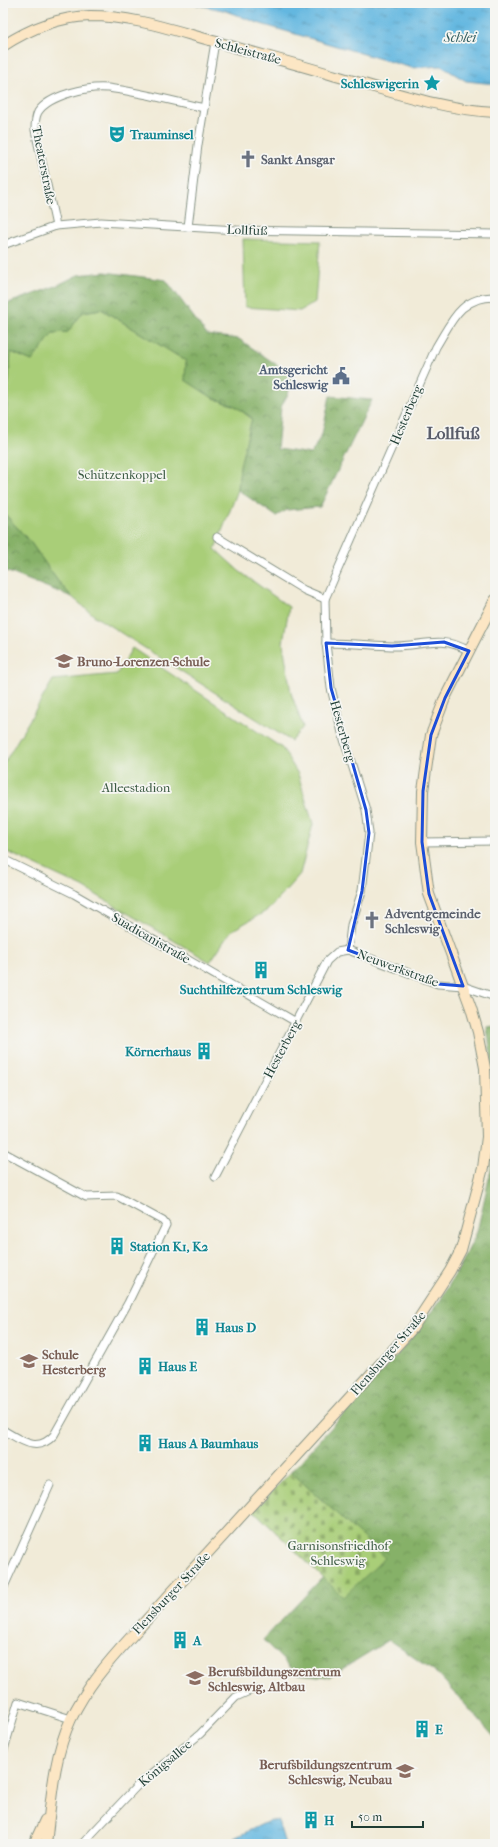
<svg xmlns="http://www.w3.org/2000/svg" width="498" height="1847" viewBox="0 0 498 1847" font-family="'IM FELL French Canon',serif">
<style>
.green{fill:#a9ce78;stroke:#648656}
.forest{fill:url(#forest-crowns);stroke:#52774e}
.cemetery{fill:url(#cemetery-stones);stroke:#648656}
.water{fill:url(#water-ripples);stroke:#427a8a}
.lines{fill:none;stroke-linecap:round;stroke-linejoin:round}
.street-casing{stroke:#889486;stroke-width:9}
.secondary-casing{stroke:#889486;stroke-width:12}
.street{stroke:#fff;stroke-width:7}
.secondary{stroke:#fce6c4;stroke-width:10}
.marked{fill:none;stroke:#1d4ed8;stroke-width:3;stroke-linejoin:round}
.labels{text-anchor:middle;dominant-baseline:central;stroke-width:3.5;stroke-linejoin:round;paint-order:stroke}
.street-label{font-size:13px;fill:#1f3d34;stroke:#f6f6f2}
.culture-label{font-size:13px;font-weight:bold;fill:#0d838f;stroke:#f6f6f2;text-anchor:start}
.worship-label{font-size:13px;font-weight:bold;fill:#5b616d;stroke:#f6f6f2;text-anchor:start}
.service-label{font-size:13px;font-weight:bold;fill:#4e5e75;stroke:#f6f6f2;text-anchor:end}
.park-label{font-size:13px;fill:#3b5a42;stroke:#f6f6f2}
.education-label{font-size:13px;font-weight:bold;fill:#785e54;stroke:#f6f6f2;text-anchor:start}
.water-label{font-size:14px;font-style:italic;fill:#305c5f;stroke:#f6f6f2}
.district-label{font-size:17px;font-weight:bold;fill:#595d6a;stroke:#f6f6f2}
</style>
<defs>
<pattern id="forest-crowns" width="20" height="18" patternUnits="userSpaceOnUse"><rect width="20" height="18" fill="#86b168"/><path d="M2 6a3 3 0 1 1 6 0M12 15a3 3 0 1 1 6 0" fill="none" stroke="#6d9156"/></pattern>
<pattern id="cemetery-stones" width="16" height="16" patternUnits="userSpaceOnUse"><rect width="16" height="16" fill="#a9ce78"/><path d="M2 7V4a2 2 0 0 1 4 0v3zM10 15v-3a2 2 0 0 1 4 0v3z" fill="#89a863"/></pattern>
<pattern id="water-ripples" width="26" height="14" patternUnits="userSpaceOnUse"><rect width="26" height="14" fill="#64b7e0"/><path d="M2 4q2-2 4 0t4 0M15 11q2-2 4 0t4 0" fill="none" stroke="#5296b6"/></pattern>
</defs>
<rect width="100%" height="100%" fill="#f6f6f2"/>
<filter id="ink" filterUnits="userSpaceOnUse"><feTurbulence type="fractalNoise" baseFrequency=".025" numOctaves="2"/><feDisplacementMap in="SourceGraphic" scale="8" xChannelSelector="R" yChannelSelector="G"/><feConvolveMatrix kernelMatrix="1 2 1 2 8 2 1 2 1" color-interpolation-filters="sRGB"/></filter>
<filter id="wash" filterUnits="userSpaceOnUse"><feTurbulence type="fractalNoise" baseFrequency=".012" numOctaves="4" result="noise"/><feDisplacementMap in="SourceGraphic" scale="16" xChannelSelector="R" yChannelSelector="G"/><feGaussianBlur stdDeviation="0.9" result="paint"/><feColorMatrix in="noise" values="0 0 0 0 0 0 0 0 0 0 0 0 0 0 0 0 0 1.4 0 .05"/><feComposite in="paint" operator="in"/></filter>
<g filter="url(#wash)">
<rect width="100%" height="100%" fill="#f1ebd8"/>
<!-- green -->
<g class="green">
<path d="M243,239l77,2 -5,61 -15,9 -55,-4z"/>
<path d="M101,309l85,52 27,37 22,8 17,13 -12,47 -2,24 -23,59 24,22 50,36 -6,36 8,50 12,34 -12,14 -195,-124 -24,-20 -15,-17 -26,-37 -28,-31v-58l8,-102 21,9 21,-28 15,-1 15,-20z"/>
<path d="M132,648l150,100 16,26 15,50 -13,50 -32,36 -37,21 -21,31 -127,-75 -80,-37v-85l50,-85 64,-6z"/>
</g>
<!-- forest -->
<g class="forest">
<path d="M105,272l61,8 41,55 32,4 54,37 -5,18 -7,13 -4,42 34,5 11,-20 8,-38 42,4 -52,107 -33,3 -11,6 -38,-26 2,-24 12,-48 -17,-12 -22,-8 -28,-18 1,-19 -85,-52 -18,3 -15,20 -15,1 -21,28 -21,-9 -8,102v-126l3,-24 50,-18 22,-11z"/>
<path d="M3,512l28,31 26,37 15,17 -69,-27z"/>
<path d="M495,1026v93l-3,-56 -5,-36z"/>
<path d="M495,1129v609l-56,-63 -50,-35 -60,37 -32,-3 -34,-34 60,-63 20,19 42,-38 -94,-86 115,-127 35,-46 22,-38 14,-29 15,-67z"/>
</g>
<!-- cemetery -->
<path class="cemetery" d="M291,1472l94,86 -42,39 -89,-86z"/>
<!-- water -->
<g class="water">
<path d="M188,3h307v81l-29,-3 -25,-15 -29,2 -151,-44 -38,-14z"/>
<path d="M271,1820l7,1 7,23h-51v-6z"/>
</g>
</g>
<g filter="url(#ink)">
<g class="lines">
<!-- street casing -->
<g class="street-casing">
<g id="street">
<path d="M56,226l-21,-96c0,-6 0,-12 3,-18 11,-17 51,-26 70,-24 32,4 65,13 96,20"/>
<path d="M188,227l10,-82 17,-103"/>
<path d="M3,245l53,-19 45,-4 136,8 258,4"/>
<path d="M217,537l87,53 21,9"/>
<path d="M326,643c22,0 43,2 65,3 30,1 49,-12 78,5"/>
<path d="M422,842l73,-1"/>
<path d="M3,859l71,35 222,128"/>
<path d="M348,950l3,-25 11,-34 7,-58 -3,-23 -24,-77 -11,-45 -5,-45 -1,-44 111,-252c16,-26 24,-50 59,-50"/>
<path d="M3,1152l83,45 31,-1 46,25 3,4 -38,78 -74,132c-17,19 -33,5 -51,-5"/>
<path d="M215,1177l112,-216 10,-9 11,-2 90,34 25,2 32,11"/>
<path d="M3,1589l47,-104"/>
<path d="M3,1753l15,-51 53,17"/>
<path d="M82,1844l55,-58 63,-52 36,-37 18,-8"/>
</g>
</g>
<!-- secondary casing -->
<g class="secondary-casing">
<g id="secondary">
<path d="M3,46c26,-17 55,-29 87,-30 45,0 85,15 127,26 40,12 80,22 119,34 53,15 104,33 159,36"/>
<path d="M34,1844l11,-24"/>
<path d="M46,1844c5,-41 7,-87 25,-125 15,-31 36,-56 59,-81l282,-309 38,-58 11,-21 22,-82 4,-31 -2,-69 -7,-36 -7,-24 -42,-114 -7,-52 1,-51 8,-56 14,-37 50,-98"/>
</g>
</g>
<!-- street -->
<use href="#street" class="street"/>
<!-- secondary -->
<use href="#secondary" class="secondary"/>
</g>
</g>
<!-- marked area -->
<path class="marked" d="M444,642l25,9 -24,47 -14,37 -8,56 -1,51 7,52 34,92 -25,-2 -90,-34 14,-59 7,-58 -3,-23 -35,-122 -5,-45 66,3z"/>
<!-- icons -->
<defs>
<g id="sight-bare" transform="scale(1.38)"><path d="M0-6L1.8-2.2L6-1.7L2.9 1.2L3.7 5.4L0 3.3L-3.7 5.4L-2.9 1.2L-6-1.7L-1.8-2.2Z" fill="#0f9aa8" stroke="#f6f6f2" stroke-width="2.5" paint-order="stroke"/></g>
<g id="theatre-bare" transform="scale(1.38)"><path d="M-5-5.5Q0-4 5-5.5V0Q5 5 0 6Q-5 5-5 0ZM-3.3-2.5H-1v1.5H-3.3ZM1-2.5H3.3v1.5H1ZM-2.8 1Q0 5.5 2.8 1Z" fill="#0f9aa8" stroke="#f6f6f2" stroke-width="2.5" paint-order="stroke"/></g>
<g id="church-bare" transform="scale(1.38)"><path d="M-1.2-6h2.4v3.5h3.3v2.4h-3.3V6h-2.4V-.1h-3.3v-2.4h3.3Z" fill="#6b7280" stroke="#f6f6f2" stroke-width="2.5" paint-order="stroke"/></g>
<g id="civic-bare" transform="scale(1.38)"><path d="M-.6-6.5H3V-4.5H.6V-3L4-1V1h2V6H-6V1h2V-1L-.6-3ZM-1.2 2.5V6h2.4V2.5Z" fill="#5c6f8a" stroke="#f6f6f2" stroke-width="2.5" paint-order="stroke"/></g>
<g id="school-bare" transform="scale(1.38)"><path d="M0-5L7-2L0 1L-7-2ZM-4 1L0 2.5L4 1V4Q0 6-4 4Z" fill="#8d6e63" stroke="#f6f6f2" stroke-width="2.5" paint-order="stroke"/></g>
<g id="building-bare" transform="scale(1.38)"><path d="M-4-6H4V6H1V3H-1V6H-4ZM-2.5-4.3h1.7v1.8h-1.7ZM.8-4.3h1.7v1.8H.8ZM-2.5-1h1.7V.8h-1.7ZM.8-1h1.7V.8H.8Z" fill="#0f9aa8" stroke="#f6f6f2" stroke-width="2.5" paint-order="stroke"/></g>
</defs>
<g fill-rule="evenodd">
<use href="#sight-bare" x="432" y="83"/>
<use href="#theatre-bare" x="117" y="134"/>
<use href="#church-bare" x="248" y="159"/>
<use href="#civic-bare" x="341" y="376"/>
<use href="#school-bare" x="64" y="661"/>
<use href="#church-bare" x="372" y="920"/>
<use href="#building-bare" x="261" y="970"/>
<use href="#building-bare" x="204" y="1051"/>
<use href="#building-bare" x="117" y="1246"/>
<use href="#building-bare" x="202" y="1327"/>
<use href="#school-bare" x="29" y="1361"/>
<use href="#building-bare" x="145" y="1366"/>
<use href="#building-bare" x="145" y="1443"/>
<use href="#building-bare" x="180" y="1640"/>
<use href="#school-bare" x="195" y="1678"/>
<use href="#building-bare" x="422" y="1729"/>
<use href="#school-bare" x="405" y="1771"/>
<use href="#building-bare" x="311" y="1820"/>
</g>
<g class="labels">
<!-- street labels -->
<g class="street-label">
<text transform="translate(248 51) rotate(15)">Schleistraße</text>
<text transform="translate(44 165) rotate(79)">Theaterstraße</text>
<text transform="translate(247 230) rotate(2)">Lollfuß</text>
<text transform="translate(406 415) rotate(-67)">Hesterberg</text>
<text transform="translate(343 731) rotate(74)">Hesterberg</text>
<text transform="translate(151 938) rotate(30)">Suadicanistraße</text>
<text transform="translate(398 968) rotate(20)">Neuwerkstraße</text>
<text transform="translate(282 1049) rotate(-62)">Hesterberg</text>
<text transform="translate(388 1353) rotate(-49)">Flensburger Straße</text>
<text transform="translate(171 1593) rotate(-47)">Flensburger Straße</text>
<text transform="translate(165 1763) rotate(-40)">Königsallee</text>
</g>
<!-- culture labels -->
<g class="culture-label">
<text x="419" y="83" text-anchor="end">Schleswigerin</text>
<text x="130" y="134">Trauminsel</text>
<text x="261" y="989" text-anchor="middle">Suchthilfezentrum Schleswig</text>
<text x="191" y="1051" text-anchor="end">Körnerhaus</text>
<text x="130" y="1246">Station K1, K2</text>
<text x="215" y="1327">Haus D</text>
<text x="158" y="1366">Haus E</text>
<text x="158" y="1443">Haus A Baumhaus</text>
<text x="193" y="1640">A</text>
<text x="435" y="1729">E</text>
<text x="324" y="1820">H</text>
</g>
<!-- worship labels -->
<g class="worship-label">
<text x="261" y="159">Sankt Ansgar</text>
<text x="385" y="913">Adventgemeinde<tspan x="385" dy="15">Schleswig</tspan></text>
</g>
<!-- service labels -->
<g class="service-label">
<text x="328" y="369">Amtsgericht<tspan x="328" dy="15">Schleswig</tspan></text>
</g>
<!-- park labels -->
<g class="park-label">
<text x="122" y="474">Schützenkoppel</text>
<text x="136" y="787">Alleestadion</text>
<text x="338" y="1545">Garnisonsfriedhof<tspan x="338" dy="15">Schleswig</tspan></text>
</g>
<!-- education labels -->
<g class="education-label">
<text x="77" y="661">Bruno-Lorenzen-Schule</text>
<text x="42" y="1354">Schule<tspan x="42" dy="15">Hesterberg</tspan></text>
<text x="208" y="1671">Berufsbildungszentrum<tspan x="208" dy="15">Schleswig, Altbau</tspan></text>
<text x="392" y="1764" text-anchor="end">Berufsbildungszentrum<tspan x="392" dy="15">Schleswig, Neubau</tspan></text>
</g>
<!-- water labels -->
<g class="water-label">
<text x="460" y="37">Schlei</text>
</g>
<!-- district labels -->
<g class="district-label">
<text x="453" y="433">Lollfuß</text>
</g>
</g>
<!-- margin -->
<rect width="498" height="1847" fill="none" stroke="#f6f6f2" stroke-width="16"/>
<!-- scale -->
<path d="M352 1821v6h71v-6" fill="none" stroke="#1f3d34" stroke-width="2"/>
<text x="358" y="1821" font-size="12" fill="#1f3d34" stroke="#f6f6f2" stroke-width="3" paint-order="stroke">50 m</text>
</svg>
